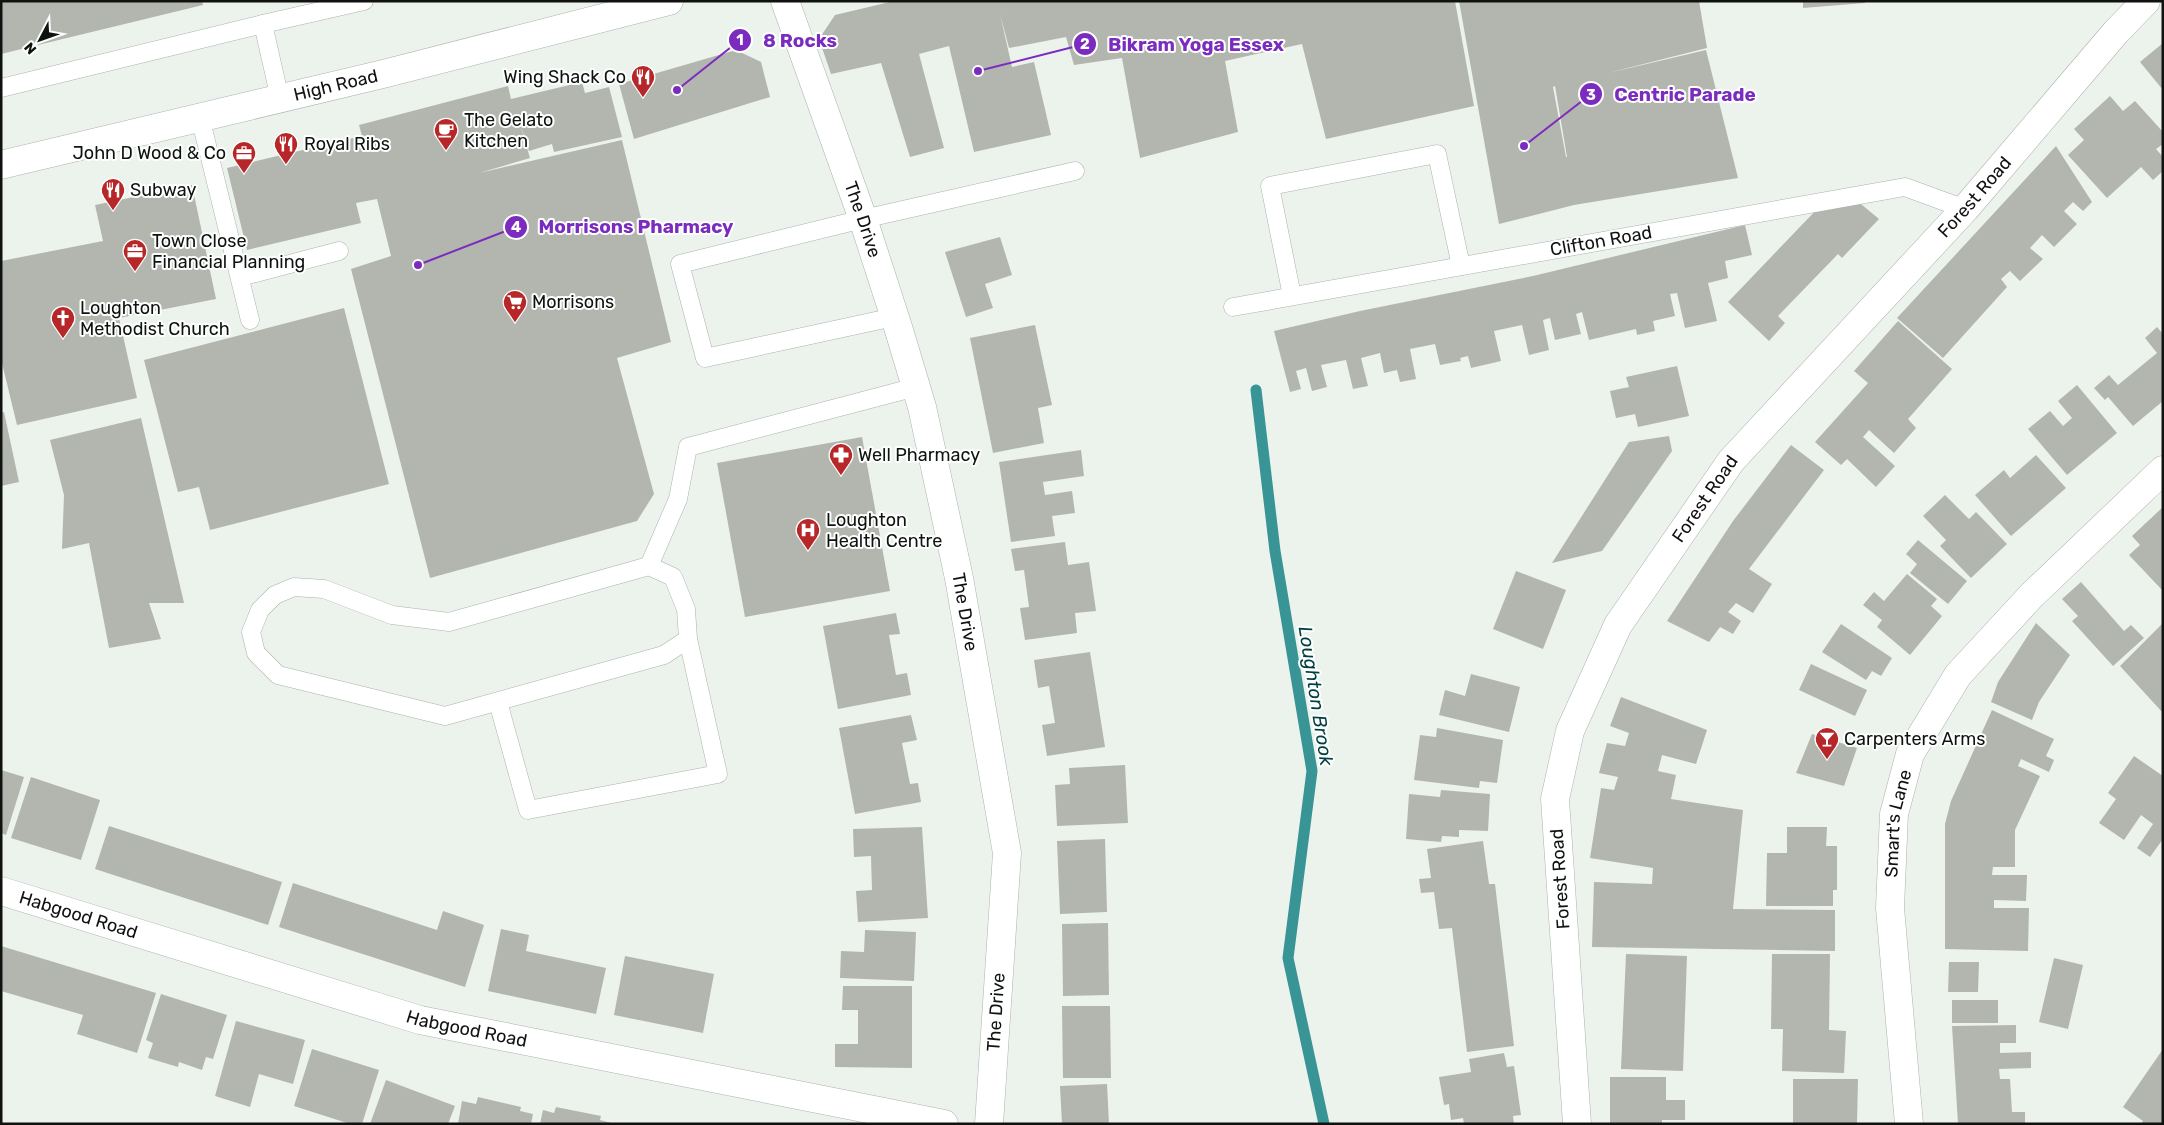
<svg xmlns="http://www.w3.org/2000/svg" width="2164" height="1125" viewBox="0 0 2164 1125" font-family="Rubik,sans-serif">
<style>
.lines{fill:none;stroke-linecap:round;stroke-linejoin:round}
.stream{stroke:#399496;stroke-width:11}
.building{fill:#b3b6ae;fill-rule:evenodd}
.service-casing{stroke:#abb2ac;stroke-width:19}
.minor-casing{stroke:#abb2ac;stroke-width:29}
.tertiary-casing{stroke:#abb2ac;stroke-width:29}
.primary-casing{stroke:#abb2ac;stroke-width:29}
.service{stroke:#fff;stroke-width:18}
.minor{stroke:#fff;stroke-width:28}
.tertiary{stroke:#fff;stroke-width:28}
.primary{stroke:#fff;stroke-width:28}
.labels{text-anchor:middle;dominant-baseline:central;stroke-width:4;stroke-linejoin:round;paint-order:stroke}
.poi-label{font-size:18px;fill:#101210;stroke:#fdfffe;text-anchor:start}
.street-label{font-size:18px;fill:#101210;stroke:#fdfffe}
.water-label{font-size:19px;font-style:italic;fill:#003e3f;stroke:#fdfffe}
.leader{fill:none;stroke:#7b2cbf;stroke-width:2}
.callout-dot{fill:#7b2cbf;stroke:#fdfffe;stroke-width:2}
.mark-label{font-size:15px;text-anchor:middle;font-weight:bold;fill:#fff}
.callout-label{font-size:19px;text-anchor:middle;font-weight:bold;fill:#7b2cbf;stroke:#fdfffe;stroke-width:4;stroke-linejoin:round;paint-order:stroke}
</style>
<rect width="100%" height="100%" fill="#ecf3ed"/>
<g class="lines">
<!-- stream -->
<path class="stream" d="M1256,390l19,161 37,220 -24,187 36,166"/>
</g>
<!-- building -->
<g class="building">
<path d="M1,1h201l1,4 -202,49z"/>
<path d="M894,1h561l19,105 -148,33 -24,-95 -77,17 13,71 -98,26 -18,-100 -48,7 -8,-28 -57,11 -9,-34 12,53 22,-5 17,73 -77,17 -25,-106 -30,8 25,94 -34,9 -29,-94 -50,11 -12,-35 16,-24z"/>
<path d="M1459,1h240l8,47 -99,25 98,-23 32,128 -164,27 -75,19zM1555,86l12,71h-1l-13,-70z"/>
<path d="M1803,1h62v2l-62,5z"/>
<path d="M2163,43v47l-23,-28z"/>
<path d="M736,50l25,12 9,35 -136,42 -15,-55z"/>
<path d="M582,82l3,11 24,-6 13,50 -68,15 -2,-8 -23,7 -9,-27 10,34 -51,15 143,-33 49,202 -54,16 37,136 -17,27 -207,57 -79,-309 40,-13 -14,-57 -21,4 5,20 -114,27 -20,-82 135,-32 -3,-11 149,-39 3,13z"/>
<path d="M2110,96l13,15 12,-10 28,31v12l-7,5 7,8v14l-10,9 -12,-13 -34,31 -39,-43 16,-15 -10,-11z"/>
<path d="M2056,146l36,56 -9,9 -10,-9 -9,9 13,13 -23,23 -12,-12 -12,13 13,11 -23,22 -10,-10 -9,8 6,8 -64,71 -46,-40z"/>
<path d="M192,185l24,114 -97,19 18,80 -120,27 -16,-66v-98l102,-20 -8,-36z"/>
<path d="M1855,199l24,20 -37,39 -4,-4 -60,62 7,7 -16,18 -41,-39 92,-96z"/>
<path d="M1745,225l7,30 -27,6 3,17 -20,5 9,38 -32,7 -8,-35 -7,1 5,22 -22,5 2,10 -18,4 -1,-6 -47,11 -7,-28 -6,2 5,20 -26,6 -5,-22 -7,2 6,30 -20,5 -7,-30 -28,6 7,30 -30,7 -3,-12 -8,2 1,3 -21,4 -5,-21 -25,5 6,30 -16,3 -3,-12 -13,3 -4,-20 -19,5 7,28 -15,3 -7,-29 -25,5 6,22 -15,4 -6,-23 -10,3 5,18 -11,3 -16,-61 86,-20 173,-35z"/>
<path d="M1000,237l12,38 -27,9 8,24 -27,9 -21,-65z"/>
<path d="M344,308l45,176 -179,46 -11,-43 -21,5 -34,-132z"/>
<path d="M1898,321l54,48 -44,50 8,9 -22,25 -25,-23 -6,7 32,29 -19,21 -29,-28 -6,6 -26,-23 53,-59 -14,-12z"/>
<path d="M1035,325l17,80 -14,3 6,35 -51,10 -23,-115z"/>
<path d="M2157,327l6,7v67l-30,25 -25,-29 -3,3 -11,-12 15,-13 9,10 39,-32 -12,-15z"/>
<path d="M1677,366l12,50 -51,11 -3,-13 -19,4 -6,-27 19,-4 -3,-10z"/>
<path d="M2077,385l40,48 -50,42 -39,-46 22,-18 13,15 9,-8 -14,-17z"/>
<path d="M4,412l15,70 -18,4v-73z"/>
<path d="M141,418l43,185h-35l12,36 -52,9 -20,-105 -27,6 2,-54 -14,-55z"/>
<path d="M1669,436l3,15 -70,100 -50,12 77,-121z"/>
<path d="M862,437l28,154 -145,26 -28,-154z"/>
<path d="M1791,445l33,25 -75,99 23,15 -19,29 -17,-10 -8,9 13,9 -8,13 -13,-7 -11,15 -42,-21 66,-100z"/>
<path d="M1081,450l3,26 -41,6 2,13 27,-4 3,22 -23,3 3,20 -44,6 -12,-80z"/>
<path d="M2036,455l30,33 -55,48 -36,-41 29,-25 6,8z"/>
<path d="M1945,495l24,24 7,-7 31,32 -36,34 -31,-32 6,-6 -23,-24z"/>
<path d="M2163,507v84l-34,-36 11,-10 -8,-9z"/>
<path d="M1918,540l49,41 -19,23 -38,-31 7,-9 -11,-10z"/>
<path d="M1065,542l3,23 21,-3 7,49 -21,2 2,20 -52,7 -5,-32 9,-1 -5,-37 -9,1 -4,-22z"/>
<path d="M1516,571l50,19 -23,59 -50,-20z"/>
<path d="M1907,574l30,25 -6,7 11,10 -32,39 -33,-28 5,-7 -19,-15 11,-13 10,9z"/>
<path d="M2081,582l43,49 7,-6 13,13 -31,28 -41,-45 6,-5 -16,-17z"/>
<path d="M896,613l4,21 -11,1 7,40 11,-2 4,22 -73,14 -15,-83z"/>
<path d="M2036,623l34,32 -31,47 -7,18 -41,-18 7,-20z"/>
<path d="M2163,623v90l-43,-47z"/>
<path d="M1841,624l51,34 -11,18 -9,-5 -6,9 -44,-28z"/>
<path d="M1090,652l15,95 -58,9 -5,-31 13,-2 -6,-37 -11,2 -4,-28z"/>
<path d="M1811,664l56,26 -12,26 -56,-26z"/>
<path d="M1471,674l49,13 -11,45 -70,-17 6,-25 20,6z"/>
<path d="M1621,697l86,33 -11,34 -34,-9 -4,16 18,4 -5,24 72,11 -10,99 102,1v41l-243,-4 2,-65 58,2 1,-16 -63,-10 11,-70 13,2 4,-13 -19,-4 8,-30 18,3 4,-13 -19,-7z"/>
<path d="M1992,710l62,29 -8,17 8,4 -5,12 -28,-13 -3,7 22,10 -25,54v37h-22l-1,8h35l-1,26 -32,-1v8h35l-1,43 -83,-2v-125l6,-23z"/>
<path d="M911,715l6,25 -15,3 8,41 8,-1 3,19 -66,12 -16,-86z"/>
<path d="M1437,728l66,12 -6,43 -17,-2 -1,7 -65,-8 6,-45 16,2z"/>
<path d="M1812,734l45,14 -13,38 -48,-13z"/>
<path d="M2134,756l29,20v63l-13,18 -13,-9 16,-24 -12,-9 -17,25 -25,-17 17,-24 -8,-6z"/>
<path d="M1125,765l3,58 -71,3 -2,-41 15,-1 -1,-16z"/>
<path d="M1,770l23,7 -18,58 -5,-2z"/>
<path d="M31,777l69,23 -19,60 -70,-22z"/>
<path d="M1441,790l49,4 -2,37 -29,-1v7l-17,-1 -1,6 -35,-3 3,-45 31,3z"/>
<path d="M109,826l173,56 -14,43 -173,-56z"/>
<path d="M922,827l6,91 -70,4 -2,-31 16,-1 -1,-34 -17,1 -1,-28z"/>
<path d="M1787,827h40l-1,19h11v44h-4v16h-67l1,-53h20z"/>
<path d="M1105,839l2,73 -47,2 -3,-73z"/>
<path d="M1483,841l6,43h6l19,162 -47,6 -15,-124 -13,1 -5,-37 -13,1 -2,-14 12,-1 -4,-29z"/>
<path d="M293,883l144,47 6,-19 41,14 -19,62 -186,-60z"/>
<path d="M1108,923l1,72 -46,1 -1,-72z"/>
<path d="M501,929l28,6 -3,16 80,17 -10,46 -108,-23z"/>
<path d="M865,930l51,2 -2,49 -74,-3 1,-27 23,1z"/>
<path d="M1,946l155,47 -19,60 -60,-19 6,-19 -82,-24z"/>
<path d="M1626,954l61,2 -4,115 -62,-2z"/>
<path d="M1772,954h58l-1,76 17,1 -2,42 -62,-2 1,-42h-12z"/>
<path d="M625,956l89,18 -11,59 -89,-18z"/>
<path d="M2054,958l29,7 -15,64 -29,-7z"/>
<path d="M1949,962h30l-1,30h-30z"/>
<path d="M843,986h69v82l-77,-1v-23h23v-34h-16z"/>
<path d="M161,994l66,21 -14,44 -7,-2 -4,13 -23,-8 -1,5 -30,-9 5,-15 -7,-3z"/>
<rect x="1952" y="1000" width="46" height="23"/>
<path d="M1062,1006h48l1,72h-48z"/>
<path d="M236,1021l69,19 -12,44 -34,-10 -9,33 -35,-11z"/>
<path d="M2016,1025v18h-16v10l31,-1v16l-32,1 1,10h10l2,33h13v12h-67l-6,-98z"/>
<path d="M312,1049l67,21 -17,54h-12l-56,-18z"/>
<path d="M2163,1049v75h-22l2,-3 -20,-14z"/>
<path d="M1504,1053l3,14 7,-1 7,49 -8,1 1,8h-50l-1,-6 -12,2 -2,-16 -5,1 -5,-28 32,-5 -2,-13z"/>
<path d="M1610,1077h56v23h19v20h-23v4h-52z"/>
<path d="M1793,1079h65l-1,45 -64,-1z"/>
<path d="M386,1080l69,26 -7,18h-78z"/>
<path d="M1107,1084l2,40h-47l-2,-38z"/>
<path d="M478,1097l43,10 -1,4 13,3 -2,10h-73l4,-23 14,3z"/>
<path d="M556,1107l45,9 -1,4 15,4h-75l3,-14 11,3z"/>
</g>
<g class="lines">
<!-- service casing -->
<g class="service-casing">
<g id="service">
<path d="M263,24l17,75"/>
<path d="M1,88l262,-64 101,-23"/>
<path d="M200,117l50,203"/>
<path d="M240,277l99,-26"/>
<path d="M1292,296l-22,-110 167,-32 24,112"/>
<path d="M1233,307l672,-120 60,22"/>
<path d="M894,317l-189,41 -25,-94 183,-45 212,-48"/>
<path d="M649,566l24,11 13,32 2,30 -24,16 -219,61 -167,-41 -22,-22 -5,-21 9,-22 15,-15 19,-8 30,2 68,26 57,7z"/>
<path d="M649,566l29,-67 10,-52 228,-60"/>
<path d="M498,702l30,108 190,-36 -30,-135"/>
</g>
</g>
<!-- minor casing -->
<g class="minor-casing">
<g id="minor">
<path id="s1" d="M785,1l78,218 35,108 24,80 37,171 48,275 -18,271"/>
<path id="s2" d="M1,891l419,129 524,104"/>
<path id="s3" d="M1909,1124l-19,-216 4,-94 16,-60 48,-79 74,-80 131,-125"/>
</g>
</g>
<!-- tertiary casing -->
<g class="tertiary-casing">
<g id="tertiary">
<path id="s4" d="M1577,1124l-22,-325 15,-68 48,-106 113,-164 234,-252 151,-177 30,-31"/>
</g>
</g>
<!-- primary casing -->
<g class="primary-casing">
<g id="primary">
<path id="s5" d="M1,165l382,-91 286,-73"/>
</g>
</g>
<!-- service -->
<use href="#service" class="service"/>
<!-- minor -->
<use href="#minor" class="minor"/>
<!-- tertiary -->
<use href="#tertiary" class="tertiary"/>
<!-- primary -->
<use href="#primary" class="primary"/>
</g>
<!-- icons -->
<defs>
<g id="restaurant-pin" transform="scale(1.25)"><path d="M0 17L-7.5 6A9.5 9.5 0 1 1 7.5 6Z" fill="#b72729" stroke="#fdfffe"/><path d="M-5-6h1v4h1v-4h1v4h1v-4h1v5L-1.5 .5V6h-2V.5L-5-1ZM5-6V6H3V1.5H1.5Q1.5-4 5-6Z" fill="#fff"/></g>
<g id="cafe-pin" transform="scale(1.25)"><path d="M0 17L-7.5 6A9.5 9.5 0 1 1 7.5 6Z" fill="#b72729" stroke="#fdfffe"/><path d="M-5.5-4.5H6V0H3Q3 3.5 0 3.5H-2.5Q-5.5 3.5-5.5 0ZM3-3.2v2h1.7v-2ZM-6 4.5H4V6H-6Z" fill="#fff"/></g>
<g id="office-pin" transform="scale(1.25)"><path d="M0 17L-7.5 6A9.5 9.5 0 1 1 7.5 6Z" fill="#b72729" stroke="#fdfffe"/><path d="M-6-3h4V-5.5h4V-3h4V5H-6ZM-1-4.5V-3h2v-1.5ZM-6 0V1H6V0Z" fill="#fff"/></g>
<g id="supermarket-pin" transform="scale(1.25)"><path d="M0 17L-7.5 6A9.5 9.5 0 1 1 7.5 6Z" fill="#b72729" stroke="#fdfffe"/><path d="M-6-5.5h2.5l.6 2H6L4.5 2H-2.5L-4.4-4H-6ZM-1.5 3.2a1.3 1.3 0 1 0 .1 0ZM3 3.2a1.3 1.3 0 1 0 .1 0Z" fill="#fff"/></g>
<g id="church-pin" transform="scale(1.25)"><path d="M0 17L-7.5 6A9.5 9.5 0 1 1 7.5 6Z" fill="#b72729" stroke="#fdfffe"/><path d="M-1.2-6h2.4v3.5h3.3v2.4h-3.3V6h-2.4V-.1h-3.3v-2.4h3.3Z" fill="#fff"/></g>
<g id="pharmacy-pin" transform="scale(1.25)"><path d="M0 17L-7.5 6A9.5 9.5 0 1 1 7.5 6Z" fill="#b72729" stroke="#fdfffe"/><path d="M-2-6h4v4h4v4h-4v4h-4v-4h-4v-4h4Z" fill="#fff"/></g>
<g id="hospital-pin" transform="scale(1.25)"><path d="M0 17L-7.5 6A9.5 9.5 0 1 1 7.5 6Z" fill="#b72729" stroke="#fdfffe"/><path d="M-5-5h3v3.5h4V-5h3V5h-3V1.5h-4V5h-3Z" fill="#fff"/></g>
<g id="bar-pin" transform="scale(1.25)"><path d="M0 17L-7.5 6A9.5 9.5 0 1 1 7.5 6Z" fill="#b72729" stroke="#fdfffe"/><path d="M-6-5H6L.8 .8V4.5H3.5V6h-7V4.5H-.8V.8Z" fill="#fff"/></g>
</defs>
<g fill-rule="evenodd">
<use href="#restaurant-pin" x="643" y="77"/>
<use href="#cafe-pin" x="446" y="130"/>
<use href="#restaurant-pin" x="286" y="144"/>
<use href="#office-pin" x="244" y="153"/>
<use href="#restaurant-pin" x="113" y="190"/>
<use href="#office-pin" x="135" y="251"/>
<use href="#supermarket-pin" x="515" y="302"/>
<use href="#church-pin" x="63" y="318"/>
<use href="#pharmacy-pin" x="841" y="455"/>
<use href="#hospital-pin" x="808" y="530"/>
<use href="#bar-pin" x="1827" y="739"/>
</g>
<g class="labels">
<!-- poi labels -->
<g class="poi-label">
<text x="626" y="77" text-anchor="end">Wing Shack Co</text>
<text x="464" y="120">The Gelato<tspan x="464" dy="21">Kitchen</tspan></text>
<text x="304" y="144">Royal Ribs</text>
<text x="226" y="153" text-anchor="end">John D Wood &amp; Co</text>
<text x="130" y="190">Subway</text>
<text x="152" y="241">Town Close<tspan x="152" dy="21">Financial Planning</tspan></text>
<text x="532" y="302">Morrisons</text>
<text x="80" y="308">Loughton<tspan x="80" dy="21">Methodist Church</tspan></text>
<text x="858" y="455">Well Pharmacy</text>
<text x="826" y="520">Loughton<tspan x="826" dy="21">Health Centre</tspan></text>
<text x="1844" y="739">Carpenters Arms</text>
</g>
<!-- street labels -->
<g class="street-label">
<text stroke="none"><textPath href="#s5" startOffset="344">High Road</textPath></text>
<text stroke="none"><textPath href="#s4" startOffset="1070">Forest Road</textPath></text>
<text stroke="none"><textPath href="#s1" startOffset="232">The Drive</textPath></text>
<text transform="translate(1601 241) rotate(-10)">Clifton Road</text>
<text stroke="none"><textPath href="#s4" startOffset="665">Forest Road</textPath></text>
<text stroke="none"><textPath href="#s1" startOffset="638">The Drive</textPath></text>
<text stroke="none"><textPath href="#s3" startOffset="302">Smart's Lane</textPath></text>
<text transform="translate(1560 879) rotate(-94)">Forest Road</text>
<text stroke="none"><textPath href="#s2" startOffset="81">Habgood Road</textPath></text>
<text transform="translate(996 1012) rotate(-86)">The Drive</text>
<text stroke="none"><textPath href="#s2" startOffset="486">Habgood Road</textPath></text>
</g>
<!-- water labels -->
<g class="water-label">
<text transform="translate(1316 696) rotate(81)">Loughton Brook</text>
</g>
</g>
<!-- callouts -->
<path class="leader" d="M677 90L740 40M978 71L1085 44M1524 146L1591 94M418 265L516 227"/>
<g class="callout-dot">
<circle cx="677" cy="90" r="5"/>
<circle cx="978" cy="71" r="5"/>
<circle cx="1524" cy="146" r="5"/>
<circle cx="418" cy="265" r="5"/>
<circle cx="740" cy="40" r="12"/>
<circle cx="1085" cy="44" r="12"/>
<circle cx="1591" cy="94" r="12"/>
<circle cx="516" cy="227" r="12"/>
</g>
<g class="mark-label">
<text x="740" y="45">1</text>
<text x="1085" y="49">2</text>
<text x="1591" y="100">3</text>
<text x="516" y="232">4</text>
</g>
<g class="callout-label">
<text x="800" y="47">8 Rocks</text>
<text x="1196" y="51">Bikram Yoga Essex</text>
<text x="1685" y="101">Centric Parade</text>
<text x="636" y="233">Morrisons Pharmacy</text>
</g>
<!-- border -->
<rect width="2164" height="1125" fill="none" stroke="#101210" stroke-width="5"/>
<!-- north arrow -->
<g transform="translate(40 40) rotate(229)" stroke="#fdfffe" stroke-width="4" paint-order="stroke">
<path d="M0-4L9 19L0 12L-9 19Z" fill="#101210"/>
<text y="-8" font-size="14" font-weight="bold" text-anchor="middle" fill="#101210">N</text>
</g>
</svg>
